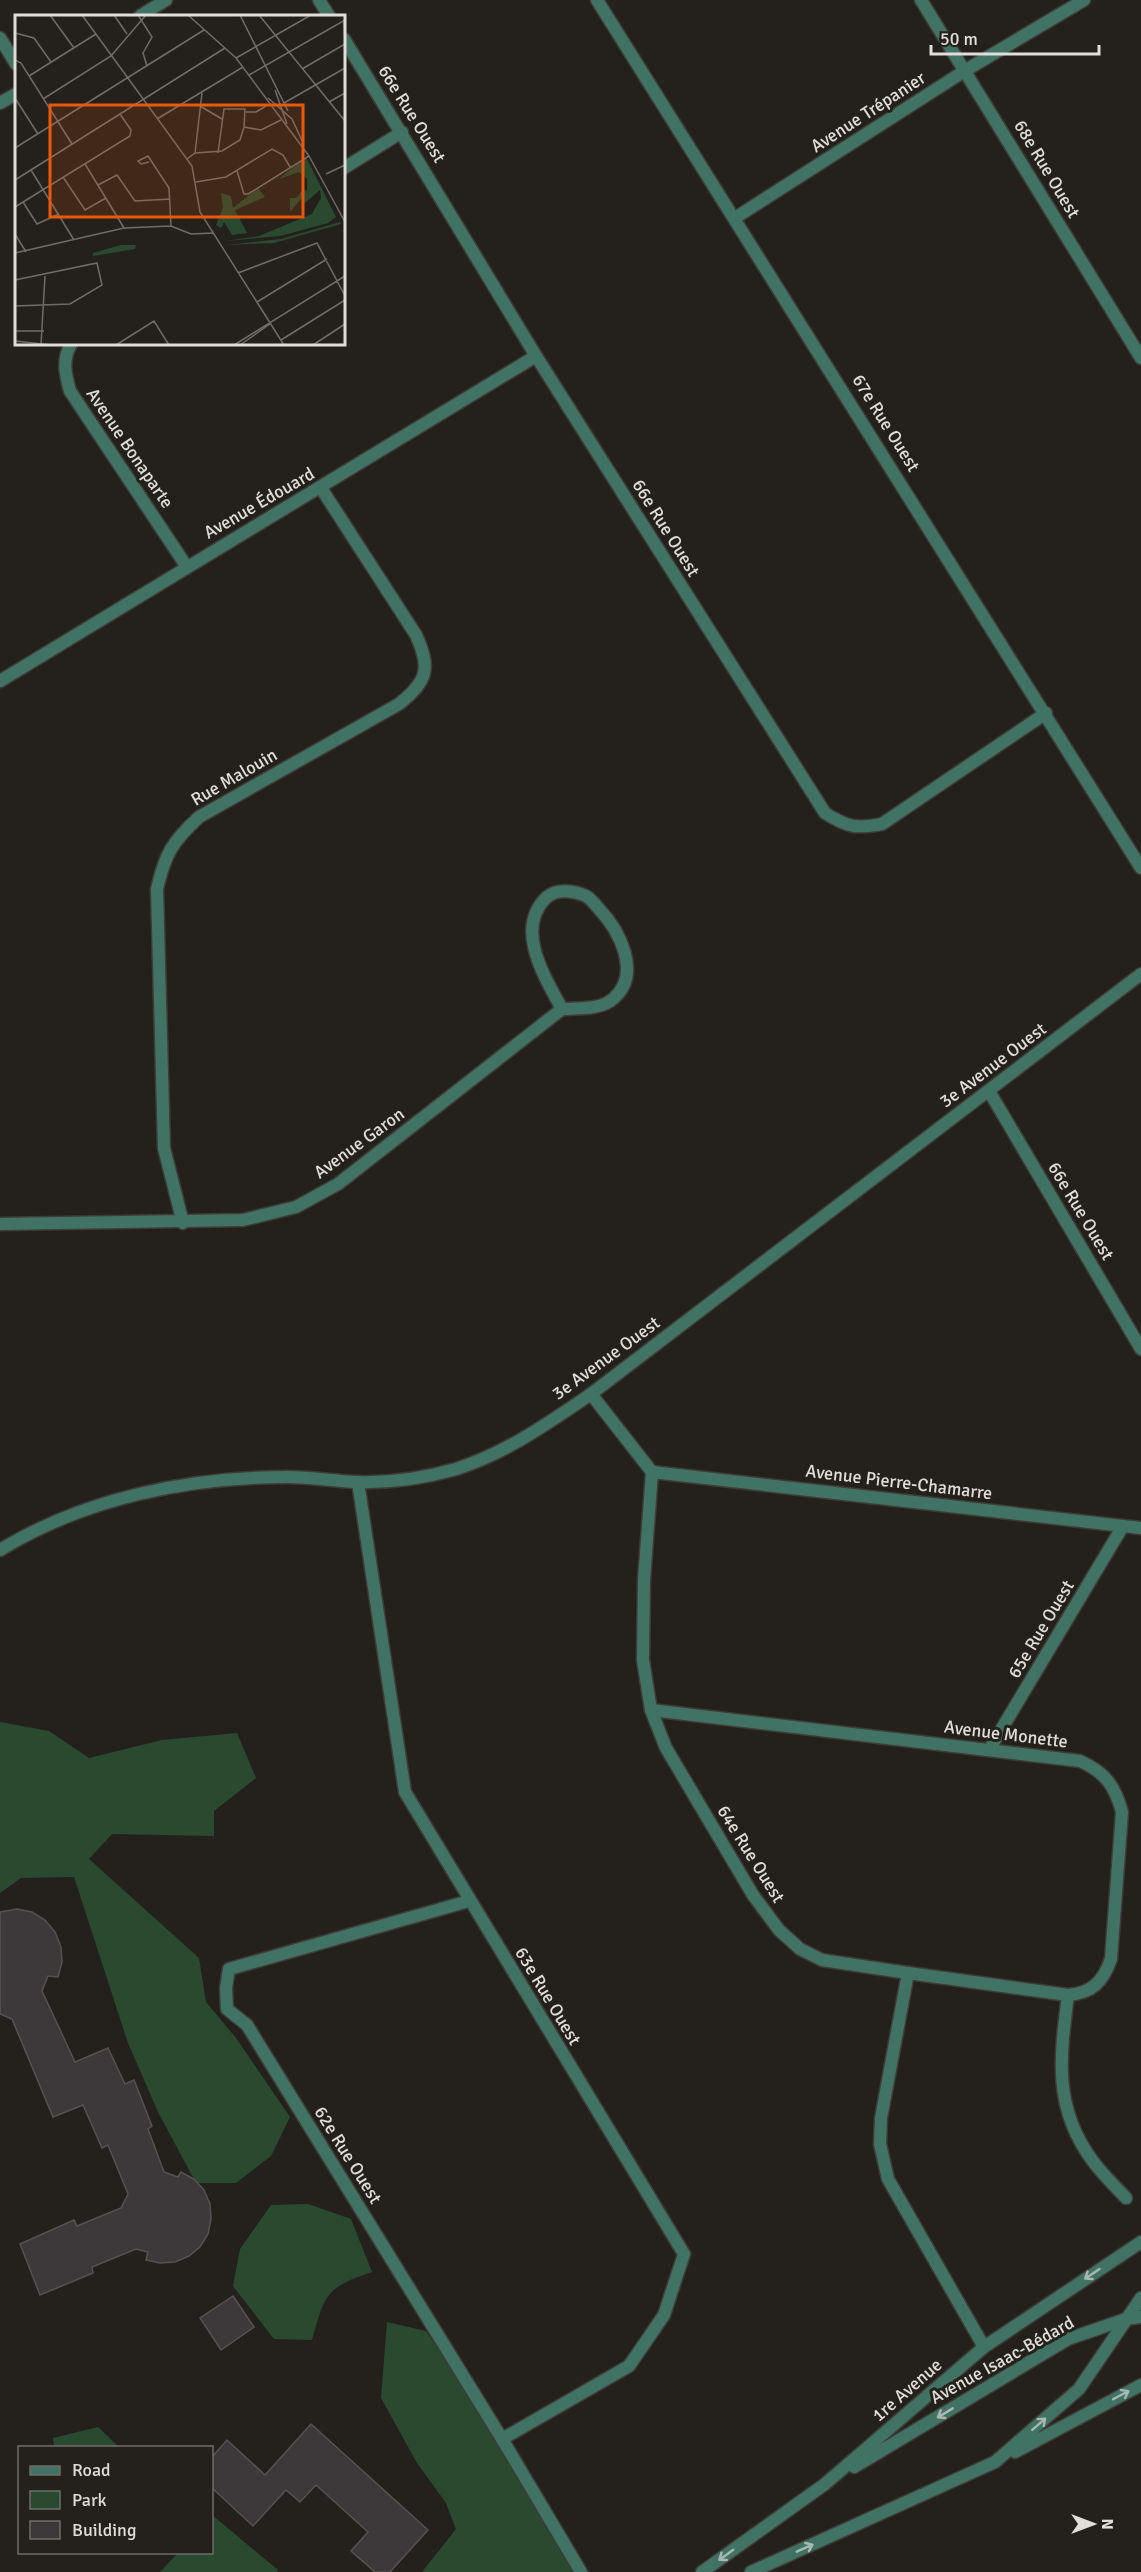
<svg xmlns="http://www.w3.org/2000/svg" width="1141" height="2572" viewBox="0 0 1141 2572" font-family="Signika,sans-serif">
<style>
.green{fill:#2a4a30}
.building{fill:#3d383a;stroke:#575154;stroke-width:1.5}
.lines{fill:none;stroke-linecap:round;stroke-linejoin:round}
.minor-casing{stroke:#3e3b38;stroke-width:15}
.tertiary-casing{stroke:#3e3b38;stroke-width:15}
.minor{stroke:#407363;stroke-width:12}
.tertiary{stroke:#407363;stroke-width:12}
.oneway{stroke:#a8b8b1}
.labels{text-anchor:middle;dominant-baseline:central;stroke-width:6;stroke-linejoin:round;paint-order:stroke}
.street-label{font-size:18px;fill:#e0dddb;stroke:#24211d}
.inset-road{fill:none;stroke:#6f6c69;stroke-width:1.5}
.view{fill:#e8590c;fill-opacity:0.15;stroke:#e8590c;stroke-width:3}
.inset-edge{fill:none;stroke:#e0dddb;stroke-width:3}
</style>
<rect width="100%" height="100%" fill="#24211d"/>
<!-- green -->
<g class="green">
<path d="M0,1722l49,9 40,27 73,-18 75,-7 19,45 -42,33v25l-102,-2 -23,25 110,99 7,44 30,36 54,79 -19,39 -35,27h-40l-38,-71 -30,-69 -54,-166 -53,1 -21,15z"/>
<path d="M308,2204l43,15 21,53c-48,16 -47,23 -60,68l-38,-1 -41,-53 7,-37 31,-44z"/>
<path d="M387,2322l39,9 160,241h-164l34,-43 -10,-26 -29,-40 -36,-65z"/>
<path d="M98,2427l21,20h-65l-1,-9z"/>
<path d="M212,2515l66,55 -1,2h-117l18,-19 34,-1z"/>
</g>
<!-- building -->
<g class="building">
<path d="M17,1909l15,3 13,8 10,12 6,15 1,15 -4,15 -10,-1 -6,15 33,71 33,-14 17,36 9,-4 18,46 -4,3 16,43 14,5 3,-5 13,7 10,11 6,14 1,15 -3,15 -8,13 -11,9 -14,6 -15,1 -14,-3 2,-8 -12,-3 -44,18 1,6 -53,22 -20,-51 54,-24 3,6 44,-18 7,-14 -20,-49 -6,3 -19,-43 -30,12 -41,-98 -12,-5v-102z"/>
<path d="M233,2296l21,31 -33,23 -21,-32z"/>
<path d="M311,2424l117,106 -38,42h-15l-24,-21 17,-19 -52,-47 -16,17 -14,-12 -33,36 -41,-38v-31l15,-17 38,35z"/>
</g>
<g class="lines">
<!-- minor casing -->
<g class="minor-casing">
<g id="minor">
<path d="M319,0l10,16"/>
<path d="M597,0l544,868"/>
<path d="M921,0l220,358"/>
<path d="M140,16l26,-16"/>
<path d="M0,38l16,26"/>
<path d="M344,39l192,317 289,457c22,14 31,16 57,11l164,-111"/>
<path d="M0,103l16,-9"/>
<path d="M344,168l58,-36"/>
<path d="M735,218l231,-148 118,-70"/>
<path d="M71,344c-9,16 -6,29 -1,47l117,176"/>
<path d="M0,681l536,-325"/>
<path d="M989,1091l152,258"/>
<path d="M183,1223l-19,-75 -7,-259c8,-35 15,-47 42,-72l200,-113c29,-23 32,-36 17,-69l-95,-147"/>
<path d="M0,1224l243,-4 53,-13 42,-23 224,-175c16,-1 40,1 52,-11 28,-25 5,-68 -15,-89 -4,-5 -8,-10 -13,-13 -11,-5 -29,-8 -39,1 -33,31 -3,79 15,112"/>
<path d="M591,1394l61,78 -8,108 -1,80 8,50 15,38 87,147 26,35 21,19 22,11 86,13 -27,145 -1,26 8,35 96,168"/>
<path d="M652,1472l489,56"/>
<path d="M358,1482l47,310 279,462 -20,61 -35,51 -127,73"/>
<path d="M651,1710l429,51c25,11 35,25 42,51l-11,147c-8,23 -19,34 -43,36l-160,-22"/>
<path d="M989,1750l134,-224"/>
<path d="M469,1901l-240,68 -3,19 1,21 20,16 255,414 79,133"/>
<path d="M1068,1995c-8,62 -15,112 24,165 10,14 23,26 34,38"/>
</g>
</g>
<!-- tertiary casing -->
<g class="tertiary-casing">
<g id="tertiary">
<path d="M0,1550c85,-52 189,-73 288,-73 23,0 46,4 68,5 33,1 69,-4 100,-13 50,-16 91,-45 135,-75l550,-420"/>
<path d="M1015,2452l126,-67"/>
<path d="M854,2467l214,-128 58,-20 15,-2"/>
<path d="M702,2572l123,-88 159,-137 157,-105"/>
<path d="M751,2572l244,-110 84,-73 62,-91"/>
</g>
</g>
<!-- minor -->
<use href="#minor" class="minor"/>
<!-- tertiary -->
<use href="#tertiary" class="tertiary"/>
</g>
<!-- one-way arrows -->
<defs><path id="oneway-shaft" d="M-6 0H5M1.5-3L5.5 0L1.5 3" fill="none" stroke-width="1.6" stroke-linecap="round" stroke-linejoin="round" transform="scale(1.5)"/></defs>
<g class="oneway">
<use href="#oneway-shaft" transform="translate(1092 2274) rotate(146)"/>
<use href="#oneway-shaft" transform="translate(1121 2395) rotate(-28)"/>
<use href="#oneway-shaft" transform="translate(945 2413) rotate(149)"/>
<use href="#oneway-shaft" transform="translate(1039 2424) rotate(-41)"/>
<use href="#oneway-shaft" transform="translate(805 2548) rotate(-24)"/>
<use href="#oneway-shaft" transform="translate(726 2555) rotate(144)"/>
</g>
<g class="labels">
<!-- street labels -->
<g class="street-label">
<text transform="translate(868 112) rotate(-33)">Avenue Trépanier</text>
<text transform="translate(412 114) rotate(58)">66e Rue Ouest</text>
<text transform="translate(1047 169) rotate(59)">68e Rue Ouest</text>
<text transform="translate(886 423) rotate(58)">67e Rue Ouest</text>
<text transform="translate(130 448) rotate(56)">Avenue Bonaparte</text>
<text transform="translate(259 503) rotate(-30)">Avenue Édouard</text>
<text transform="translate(666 528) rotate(58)">66e Rue Ouest</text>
<text transform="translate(234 777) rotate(-30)">Rue Malouin</text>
<text transform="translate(993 1065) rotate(-37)">3e Avenue Ouest</text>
<text transform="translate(359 1143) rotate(-36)">Avenue Garon</text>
<text transform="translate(1081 1211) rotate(59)">66e Rue Ouest</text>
<text transform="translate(606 1358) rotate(-36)">3e Avenue Ouest</text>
<text transform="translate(899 1482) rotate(7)">Avenue Pierre-Chamarre</text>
<text transform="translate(1041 1629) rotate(-59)">65e Rue Ouest</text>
<text transform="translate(1006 1734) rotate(7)">Avenue Monette</text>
<text transform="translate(751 1854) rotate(58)">64e Rue Ouest</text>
<text transform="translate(548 1996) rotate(59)">63e Rue Ouest</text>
<text transform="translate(348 2155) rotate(58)">62e Rue Ouest</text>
<text transform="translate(1002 2360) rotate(-29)">Avenue Isaac-Bédard</text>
<text transform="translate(907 2390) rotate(-41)">1re Avenue</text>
</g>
</g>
<!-- overview -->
<g transform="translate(15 15)">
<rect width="330" height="330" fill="#24211d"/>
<path d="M291,142l30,60 -8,6 -48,13 -55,5 34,-5 53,-22 9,-16 -1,-8 -15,13 -4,-4 -11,13v-14h6l7,-9 4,2v-12l-8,-7 -20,7zM243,173l7,9 -30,13 12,23 -15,2 -8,-13 -3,6 -5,-3 7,-17 -2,-15 10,3 2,12zM325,207l1,2 -67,19 -48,2 55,-6zM106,230h15l-1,4 -42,7v-3z" fill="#2a4a30"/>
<path class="inset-road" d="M35,0l24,33M67,0l110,151 8,46 84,133M99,0l13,19M123,0l14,22 -9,16 4,13M173,0l48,43 73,98M225,0l48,96M244,0l86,106M0,18l19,5 17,24M221,43l75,-43M0,45l6,3 51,81M287,54l43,-25 -1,-22M234,60l96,-55M14,61l67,-42M260,75l12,34M0,83l23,36M253,83l24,21 12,26M28,84l68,-43 35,-41M314,87l16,-9M269,88l61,-35M185,91l22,13M231,97h10l10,-6M142,104l86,-52M0,133l189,-118M180,138l7,-60M203,138l6,-44h21l-1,18M294,141l36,66M172,144l8,-6 27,-2 18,-11 4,-13 17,3 20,-10M134,147l-8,2 -3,-3 10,-5 21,32 2,38M70,149l39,64M16,155l43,70M222,156l7,23h4l61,-38M311,159l19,-9M48,162l22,33 21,-12M0,165l210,-132M181,167l30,-5 46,-28 11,6 7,12M83,170l19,-10 18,26 35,-2M8,187l14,22 22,-10M0,192l115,-71 1,-6 -11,-16M0,219l11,18M0,238l109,-25 47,-2 20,8 22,-1M223,258l79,-30 28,53M0,265l82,-17 5,22 -32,19 -55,2M242,287l70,-43M0,316h29M266,325l64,-40M0,326l36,4M26,330l4,-69M101,330l38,-24 15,24M219,330l111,-69M225,330l30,-21M298,330l32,-21"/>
<path class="view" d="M35,90h253v112h-253z"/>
<rect width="330" height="330" class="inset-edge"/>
</g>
<!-- legend -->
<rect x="18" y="2446" width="195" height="108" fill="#24211d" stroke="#6f6c69" stroke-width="1.5"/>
<rect x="30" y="2466" width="30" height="9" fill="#407363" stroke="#6f6c69" stroke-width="1.5"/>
<text x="72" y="2476" font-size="18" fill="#e0dddb">Road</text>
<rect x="30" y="2491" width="30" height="18" fill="#2a4a30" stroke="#6f6c69" stroke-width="1.5"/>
<text x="72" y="2506" font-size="18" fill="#e0dddb">Park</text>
<rect x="30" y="2521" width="30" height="18" fill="#3d383a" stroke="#6f6c69" stroke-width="1.5"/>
<text x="72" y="2536" font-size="18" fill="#e0dddb">Building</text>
<!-- north arrow -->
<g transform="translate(1093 2524) rotate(90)" stroke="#24211d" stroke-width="4.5" paint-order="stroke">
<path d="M0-4.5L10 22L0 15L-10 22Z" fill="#e0dddb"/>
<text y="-9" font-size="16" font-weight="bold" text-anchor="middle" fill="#e0dddb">N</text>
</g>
<!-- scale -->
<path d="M931 45v9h168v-9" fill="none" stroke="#e0dddb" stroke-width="3"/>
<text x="940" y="45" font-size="18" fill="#e0dddb" stroke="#24211d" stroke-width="4.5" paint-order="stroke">50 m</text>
</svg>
